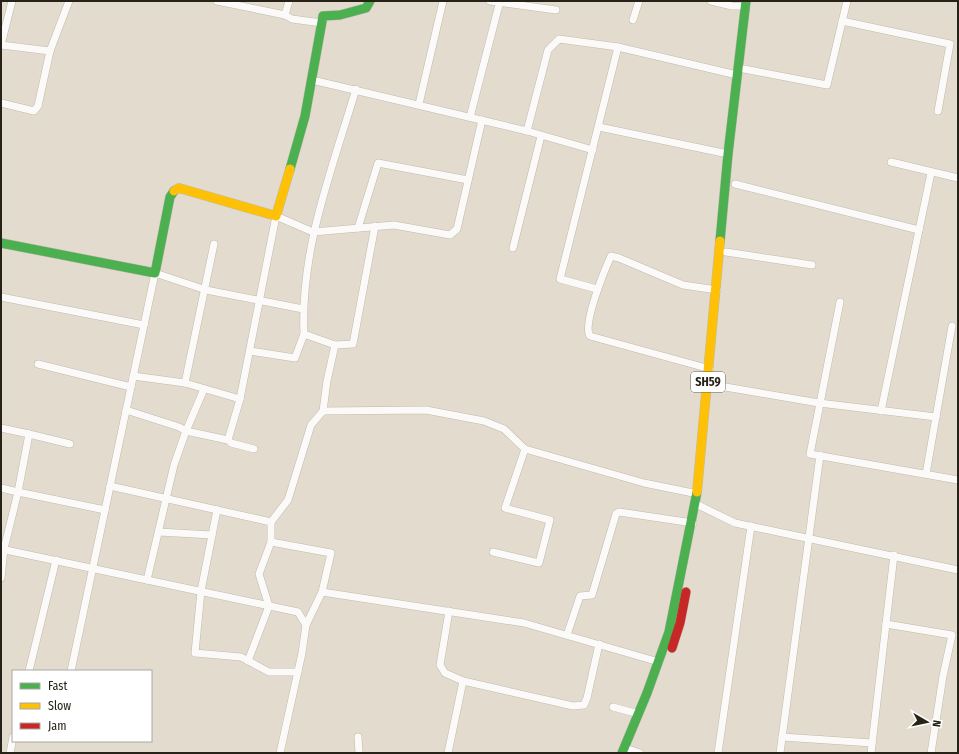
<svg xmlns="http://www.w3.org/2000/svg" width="959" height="754" viewBox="0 0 959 754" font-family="'Fira Sans Condensed',sans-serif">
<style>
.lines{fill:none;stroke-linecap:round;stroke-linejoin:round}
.street-casing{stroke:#bfbaae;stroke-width:8}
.fast-casing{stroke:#bfbaae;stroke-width:10}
.slow-casing{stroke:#bfbaae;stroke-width:10}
.jam-casing{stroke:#bfbaae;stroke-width:10}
.street{stroke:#fbfaf8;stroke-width:7}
.fast{stroke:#4caf50;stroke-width:9}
.slow{stroke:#ffc107;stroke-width:9}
.jam{stroke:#c62828;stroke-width:9}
.labels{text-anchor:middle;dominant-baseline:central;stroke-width:3;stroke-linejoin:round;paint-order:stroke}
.shield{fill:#fff;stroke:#67645d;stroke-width:1}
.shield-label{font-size:12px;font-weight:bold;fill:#262218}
</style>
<rect width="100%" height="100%" fill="#e3dcce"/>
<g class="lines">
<!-- street casing -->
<g class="street-casing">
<g id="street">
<path d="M217,1l68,14 7,4 30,4"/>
<path d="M490,1l66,9"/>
<path d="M711,1l21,5h14"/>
<path d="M285,15l4,-14"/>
<path d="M633,20l6,-19"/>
<path d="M842,21l108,23 -12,67"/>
<path d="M1,45l49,6"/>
<path d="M1,45l11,-44"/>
<path d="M744,69l83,16 20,-84"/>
<path d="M312,80l215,51 66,19"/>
<path d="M356,89c-24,80 -56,161 -52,245l31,11 18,-1 22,-118"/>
<path d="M1,103l33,8 4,-5 12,-55 19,-50"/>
<path d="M419,104l24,-103"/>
<path d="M470,117l30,-116"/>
<path d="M599,127l129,27"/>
<path d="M527,131l21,-81 11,-11 59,8 119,28"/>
<path d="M891,162l67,16"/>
<path d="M735,184l184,46"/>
<path d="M358,228l20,-65 90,17"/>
<path d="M513,248l28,-112"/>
<path d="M726,252l86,13"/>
<path d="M597,289l-37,-10 58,-232"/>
<path d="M1,297l143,28"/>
<path d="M840,302l-30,152 148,26"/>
<path d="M250,351l45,7 9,-24"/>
<path d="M38,364l93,23 24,-114 51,17 97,19"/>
<path d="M710,369l-120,-33c-8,-11 15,-67 21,-80l8,2 64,27 34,5"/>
<path d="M133,376l52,7 29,-139"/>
<path d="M185,383l55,16"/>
<path d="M708,384l111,19 117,14 16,-91"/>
<path d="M126,410l53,17 7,4 42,9 3,3 23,6"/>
<path d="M323,411l103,-1 58,11 20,8 21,20 119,34 54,11"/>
<path d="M881,411l50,-238"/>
<path d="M1,428l28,6"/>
<path d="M228,440l12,-41 36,-183 37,16 81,-7 56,10 7,-6 25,-109"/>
<path d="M70,444l-41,-10 -11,58 87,18"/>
<path d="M926,474l10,-57"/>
<path d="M110,486l161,36 17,-22 23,-75 12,-14 4,-30 8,-36"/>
<path d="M1,488l17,4 -14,57 -3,29"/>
<path d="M696,504l39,19 223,47"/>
<path d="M217,510l-16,81 -6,62 46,4 28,15h29"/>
<path d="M159,532l53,3"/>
<path d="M271,542l60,11 -9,39"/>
<path d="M1,549l297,63 8,13 -4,28 -22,100"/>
<path d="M493,552l46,11 11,-43 -45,-12 20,-59"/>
<path d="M147,580l27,-115 12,-34 18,-42"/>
<path d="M449,611l-9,54 5,8 18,8 110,25 11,-1 3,-7 12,-54"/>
<path d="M886,624l66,11 -9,41 -12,77"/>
<path d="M306,625l16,-33 202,31 135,39"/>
<path d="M567,635l13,-39 12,-1 24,-81 3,-2 74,11"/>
<path d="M248,661l21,-55 -10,-32 12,-32v-20"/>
<path d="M29,671l27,-111"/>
<path d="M71,671l60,-284"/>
<path d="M613,707l26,7"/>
<path d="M358,737l1,16"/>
<path d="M782,737l90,6"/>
<path d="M625,748l15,5"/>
<path d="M10,753l3,-16"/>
<path d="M448,753l15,-72"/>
<path d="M718,753l33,-227"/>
<path d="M780,753l40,-298"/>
<path d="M871,753l23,-198"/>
</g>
</g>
<!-- fast casing -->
<g class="fast-casing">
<g id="fast">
<path d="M290,169l15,-53 18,-100 17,-1 26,-7 4,-7"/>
<path d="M720,241l8,-87 18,-153"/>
<path d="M1,243l154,30 15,-76 4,-6"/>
<path d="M622,753l25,-60 22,-61 28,-140"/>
</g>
</g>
<!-- slow casing -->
<g class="slow-casing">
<g id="slow">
<path d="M174,191l5,-3 97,28 14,-47"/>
<path d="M697,492l23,-251"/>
</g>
</g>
<!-- jam casing -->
<g class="jam-casing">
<path id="jam" d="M672,648l8,-25 6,-31"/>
</g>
<!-- street -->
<use href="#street" class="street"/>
<!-- fast -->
<use href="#fast" class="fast"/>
<!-- slow -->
<use href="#slow" class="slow"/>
<!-- jam -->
<use href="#jam" class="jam"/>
</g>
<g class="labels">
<!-- shield labels -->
<rect class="shield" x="691" y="372" width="34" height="20" rx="3"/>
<g class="shield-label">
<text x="708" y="382">SH59</text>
</g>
</g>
<!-- border -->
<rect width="959" height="754" fill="none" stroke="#262218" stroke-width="4"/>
<!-- legend -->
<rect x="12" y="670" width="140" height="72" fill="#ffffff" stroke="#a8a7a3"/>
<rect x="20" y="683" width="20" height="6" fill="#4caf50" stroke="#a8a7a3"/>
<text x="48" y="690" font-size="12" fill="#262218">Fast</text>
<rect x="20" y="703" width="20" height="6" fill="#ffc107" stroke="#a8a7a3"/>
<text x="48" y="710" font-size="12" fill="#262218">Slow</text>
<rect x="20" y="723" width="20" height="6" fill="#c62828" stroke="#a8a7a3"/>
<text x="48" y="730" font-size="12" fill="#262218">Jam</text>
<!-- north arrow -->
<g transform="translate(927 722) rotate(99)" stroke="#ffffff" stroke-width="3" paint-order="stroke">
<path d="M0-3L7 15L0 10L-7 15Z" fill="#262218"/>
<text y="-6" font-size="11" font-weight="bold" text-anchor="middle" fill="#262218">N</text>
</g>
</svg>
